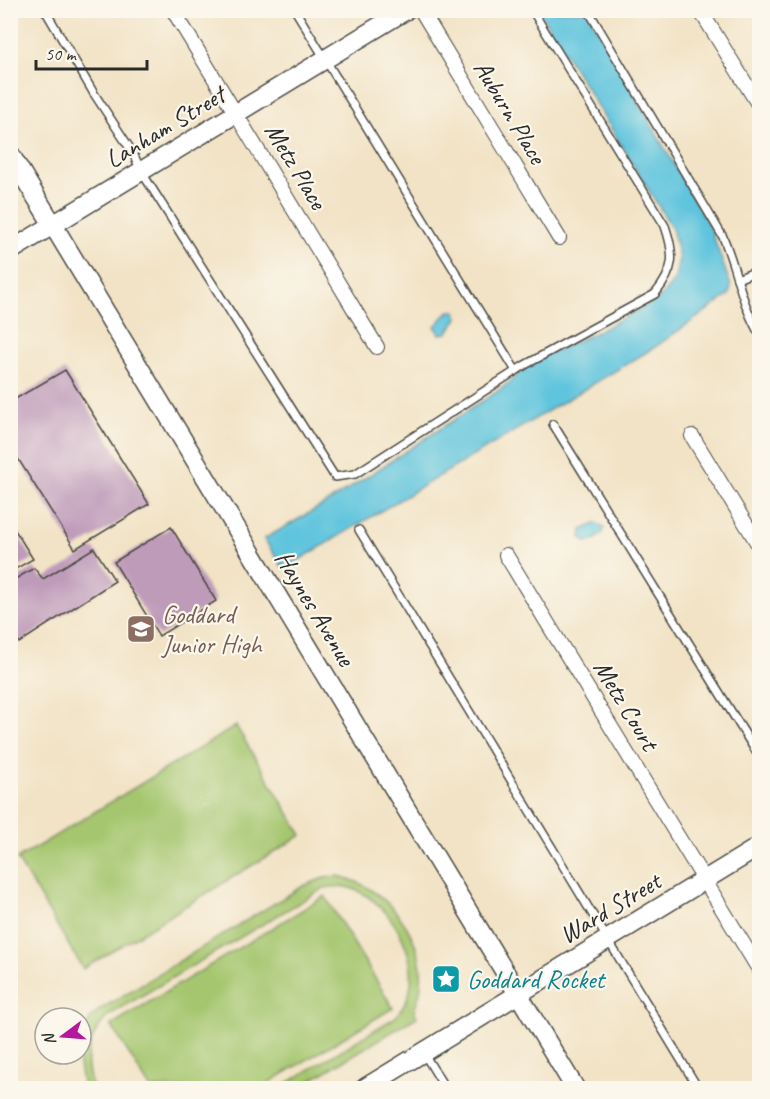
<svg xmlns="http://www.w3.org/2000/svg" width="770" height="1099" viewBox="0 0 770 1099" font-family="Caveat,sans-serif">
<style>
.green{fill:#a5c66e;stroke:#68784c;stroke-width:1.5}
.water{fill:#5fc4dd;stroke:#457884;stroke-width:1.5}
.building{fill:#bf9bba}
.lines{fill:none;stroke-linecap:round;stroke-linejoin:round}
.lane-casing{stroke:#494742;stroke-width:10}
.street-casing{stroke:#494742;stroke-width:16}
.secondary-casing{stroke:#494742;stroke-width:21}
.lane{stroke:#fff;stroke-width:7}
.street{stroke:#fff;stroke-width:14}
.secondary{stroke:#fff;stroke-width:18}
.labels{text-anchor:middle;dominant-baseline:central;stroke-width:4.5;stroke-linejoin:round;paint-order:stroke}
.street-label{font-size:26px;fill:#2b2b2b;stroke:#fbf7ec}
.education-label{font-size:26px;fill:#785e54;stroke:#fbf7ec;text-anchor:start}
.culture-label{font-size:26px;fill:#0d838f;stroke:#fbf7ec;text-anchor:start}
</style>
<rect width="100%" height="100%" fill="#fbf7ec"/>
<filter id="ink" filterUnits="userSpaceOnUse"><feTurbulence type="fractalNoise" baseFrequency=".0167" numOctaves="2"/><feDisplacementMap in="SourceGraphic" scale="12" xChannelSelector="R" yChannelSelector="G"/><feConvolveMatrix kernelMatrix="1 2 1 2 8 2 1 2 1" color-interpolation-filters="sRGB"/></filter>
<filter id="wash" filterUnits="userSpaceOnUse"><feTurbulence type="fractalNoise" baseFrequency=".008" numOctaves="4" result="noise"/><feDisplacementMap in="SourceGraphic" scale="24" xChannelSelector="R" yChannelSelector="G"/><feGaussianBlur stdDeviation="1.35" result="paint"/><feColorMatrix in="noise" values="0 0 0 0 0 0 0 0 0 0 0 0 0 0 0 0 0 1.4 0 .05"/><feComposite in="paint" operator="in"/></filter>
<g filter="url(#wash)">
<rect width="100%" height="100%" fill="#f2e3c6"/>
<!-- green -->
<g class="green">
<path d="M236,726l66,109 -219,134 -66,-110z"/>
<path d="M338,876c55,11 102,79 76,134l3,7 -119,71h-19l117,-71c8,-10 14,-20 15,-34 4,-37 -26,-86 -64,-96 -7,-1 -16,0 -23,1l-215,127c-21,21 -27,45 -16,73h-10l-6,-34h4c0,-20 3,-31 18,-44l204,-124 21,-8z"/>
<path d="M325,896l68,112 -133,80h-110l-39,-63z"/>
</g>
<!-- water -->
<g class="water">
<path d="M539,11h48l124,219 20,56 -2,9 -74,52 -371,222 -20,-30 66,-38 171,-112 37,-31 55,-24 66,-35 16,-20 4,-21 -7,-30z"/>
<path d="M449,311h7l2,7 -11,15 -7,1 -5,-8z"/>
<path d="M597,523l7,5 -1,5 -10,8 -8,1 -4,-5 1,-7z"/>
</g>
<g id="blocks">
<!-- building -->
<g class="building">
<path d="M65,370l84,134 -74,45 -65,-103v-44z"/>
<path d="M10,522l23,37 -23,13z"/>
<path d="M171,527l45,74 -57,35 -45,-74z"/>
<path d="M94,548l21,33 -96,62 -9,-14v-47l24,-14 9,11z"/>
</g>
</g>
</g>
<g filter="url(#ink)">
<use href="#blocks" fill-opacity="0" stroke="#494742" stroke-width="1.5"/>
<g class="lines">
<!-- lane casing -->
<g class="lane-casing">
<g id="lane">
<path d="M45,10l48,82 40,61 8,18 194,306 20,-3 170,-109 130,-71c20,-24 20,-39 10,-68l-133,-216"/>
<path d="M295,10l221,361"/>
<path d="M588,10l135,227c14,33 18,67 37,98"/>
<path d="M737,279l23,-9"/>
<path d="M553,424l207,334"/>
<path d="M359,530l339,558"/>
<path d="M423,1052l22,36"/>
</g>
</g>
<!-- street casing -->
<g class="street-casing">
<g id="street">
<path d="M173,10l204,337"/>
<path d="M421,10l138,228"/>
<path d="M700,10l60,97"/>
<path d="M692,436l68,111"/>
<path d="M506,555l254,416"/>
</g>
</g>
<!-- secondary casing -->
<g class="secondary-casing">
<g id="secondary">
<path d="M10,154l565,934"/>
<path d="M10,251l396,-241"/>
<path d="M365,1088l395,-242"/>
</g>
</g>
<!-- lane -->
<use href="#lane" class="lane"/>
<!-- street -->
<use href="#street" class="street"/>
<!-- secondary -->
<use href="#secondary" class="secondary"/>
</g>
</g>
<!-- icons -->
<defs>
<g id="school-square" transform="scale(1.5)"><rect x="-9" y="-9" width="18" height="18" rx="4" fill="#8d6e63" stroke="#fbf7ec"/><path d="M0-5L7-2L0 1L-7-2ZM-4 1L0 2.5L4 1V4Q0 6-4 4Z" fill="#fff"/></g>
<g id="sight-square" transform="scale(1.5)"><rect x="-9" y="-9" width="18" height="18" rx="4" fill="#0f9aa8" stroke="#fbf7ec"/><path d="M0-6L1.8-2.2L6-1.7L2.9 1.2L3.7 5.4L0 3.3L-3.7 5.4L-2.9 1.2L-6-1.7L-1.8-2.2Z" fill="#fff"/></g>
</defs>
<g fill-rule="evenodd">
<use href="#school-square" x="141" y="629"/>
<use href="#sight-square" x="446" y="979"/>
</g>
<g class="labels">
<!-- street labels -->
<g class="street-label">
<text transform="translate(510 112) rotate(59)">Auburn Place</text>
<text transform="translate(165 127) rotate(-31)">Lanham Street</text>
<text transform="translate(296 166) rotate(59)">Metz Place</text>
<text transform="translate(315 608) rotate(59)">Haynes Avenue</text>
<text transform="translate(626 705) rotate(59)">Metz Court</text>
<text transform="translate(610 908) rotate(-31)">Ward Street</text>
</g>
<!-- education labels -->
<g class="education-label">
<text x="162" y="614">Goddard<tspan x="162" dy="30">Junior High</tspan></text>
</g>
<!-- culture labels -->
<g class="culture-label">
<text x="467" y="979">Goddard Rocket</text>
</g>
</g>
<!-- margin -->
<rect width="770" height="1099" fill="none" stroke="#fbf7ec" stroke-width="36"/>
<!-- north arrow -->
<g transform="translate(63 1036) rotate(254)"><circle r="28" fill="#fbf7ec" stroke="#a8a59f" stroke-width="1.5"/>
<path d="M0-4.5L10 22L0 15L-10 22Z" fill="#b5179e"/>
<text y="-9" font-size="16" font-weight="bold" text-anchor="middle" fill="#2b2b2b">N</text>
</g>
<!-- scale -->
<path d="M36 60v9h111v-9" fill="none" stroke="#2b2b2b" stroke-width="3"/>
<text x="45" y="60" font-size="18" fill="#2b2b2b" stroke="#fbf7ec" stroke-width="4.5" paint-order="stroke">50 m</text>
</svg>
